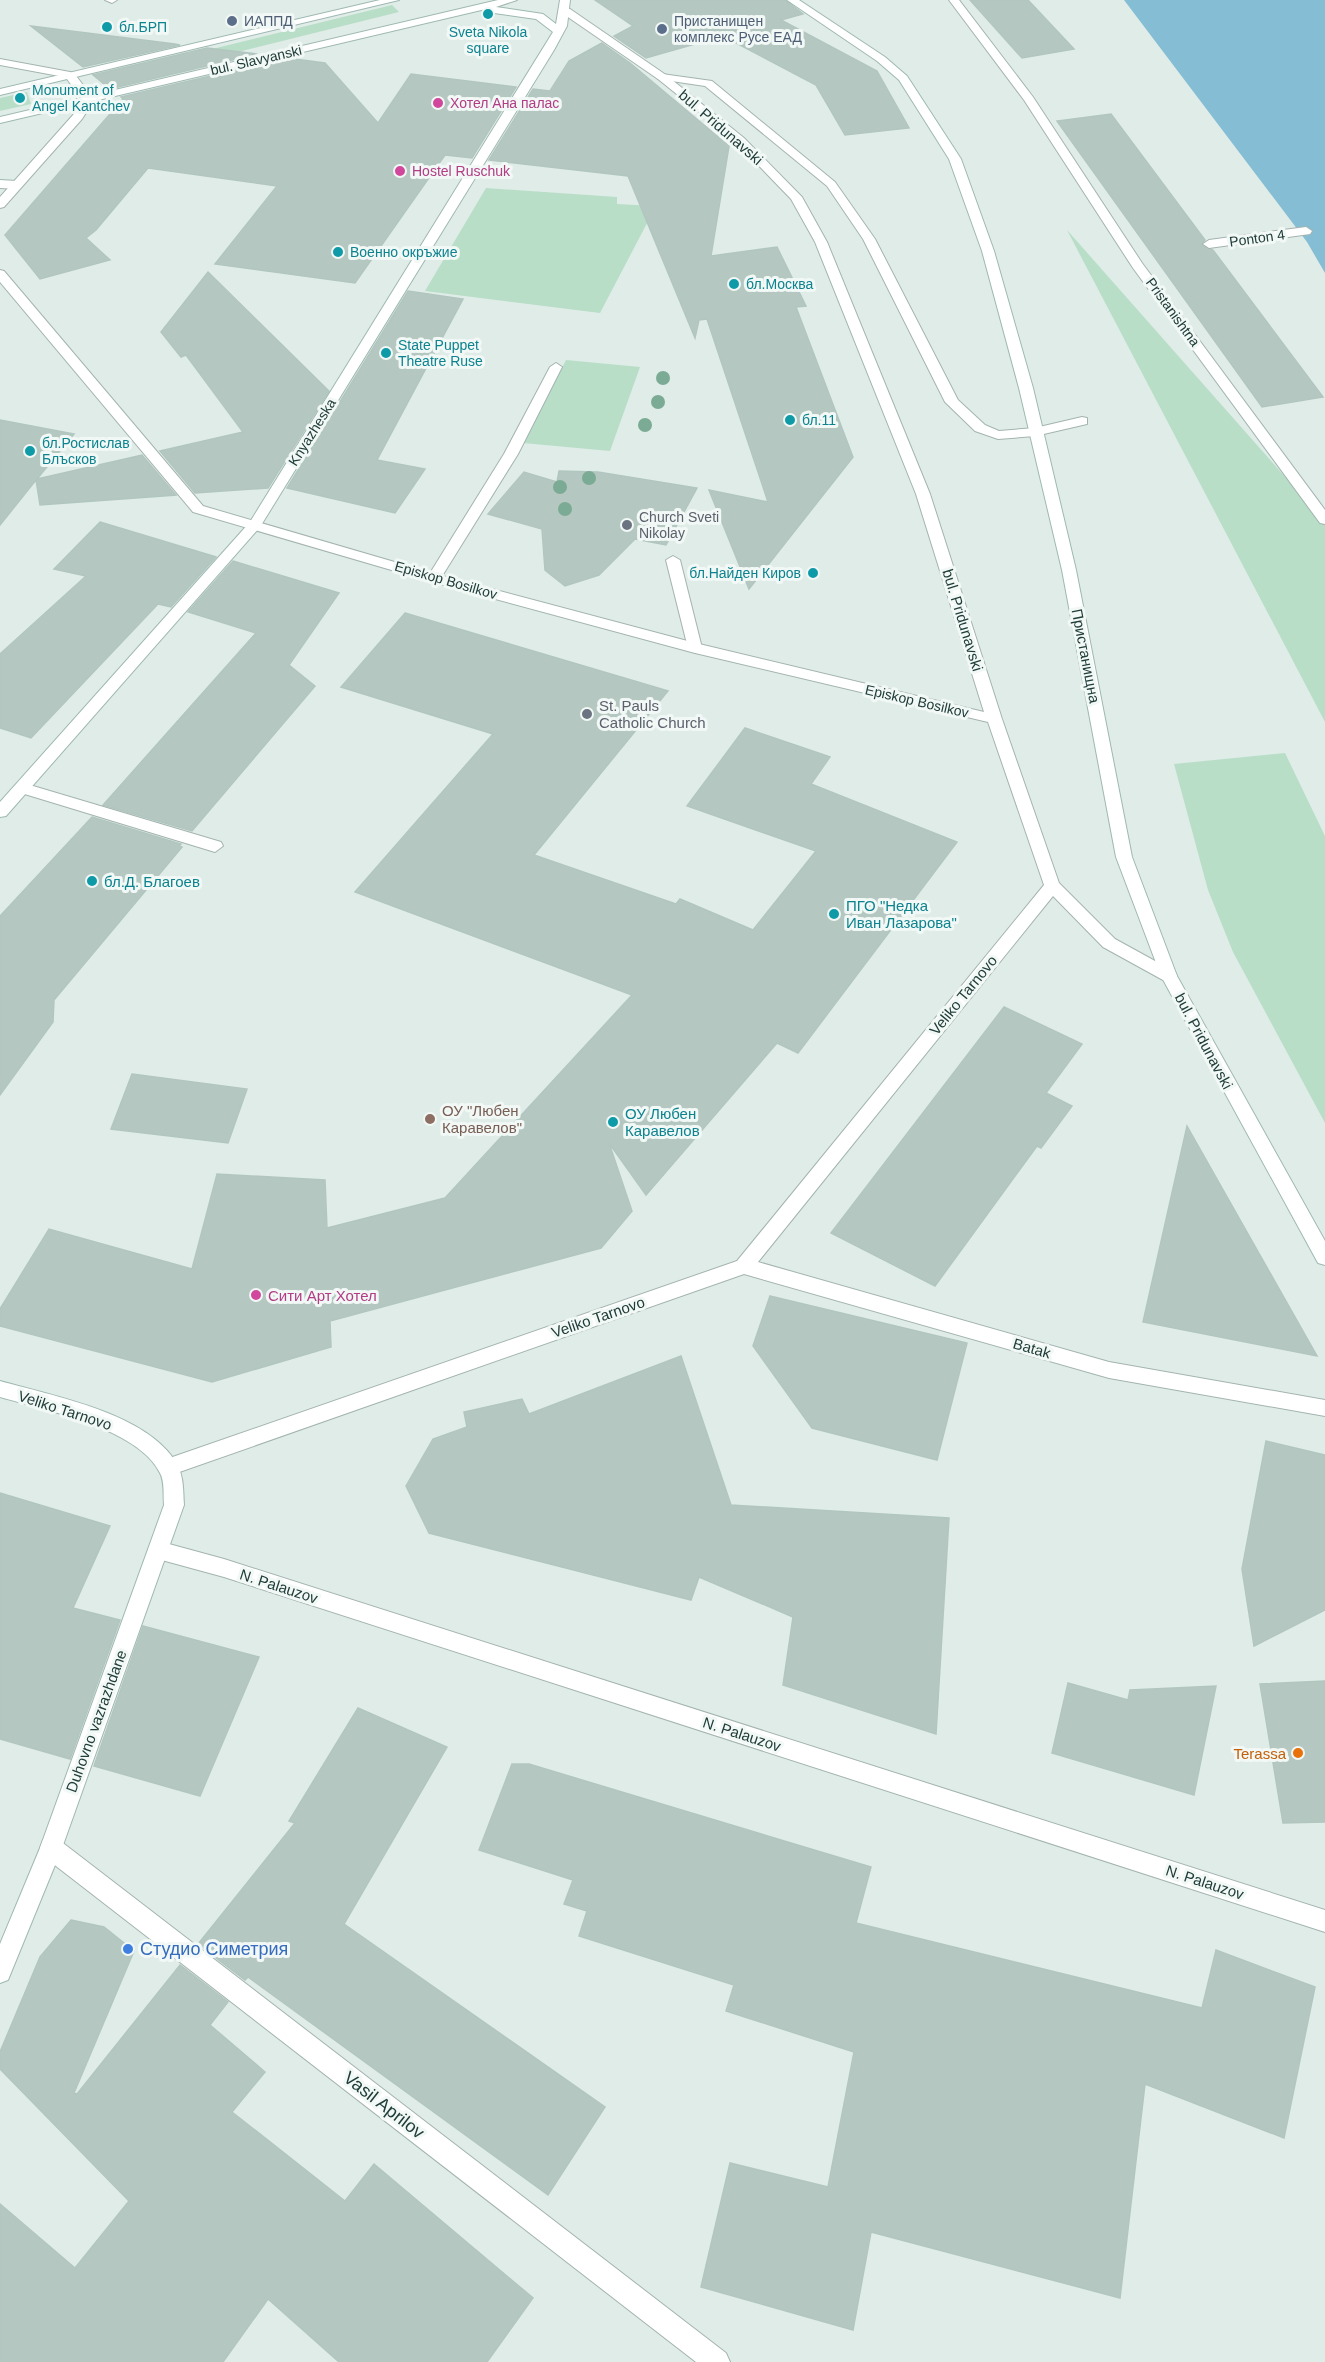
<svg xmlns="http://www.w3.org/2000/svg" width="1325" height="2362" viewBox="0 0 1325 2362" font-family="Arial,sans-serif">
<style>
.green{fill:#b8dec7}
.water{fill:#85bed4}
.building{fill:#b5c7c1;stroke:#b2c6c0;stroke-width:1.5}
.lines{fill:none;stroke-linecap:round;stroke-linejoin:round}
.lane-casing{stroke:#a3b4b0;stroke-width:2}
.street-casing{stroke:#a3b4b0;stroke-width:2}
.secondary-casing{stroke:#9eb8b2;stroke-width:2}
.lane{fill:#fff;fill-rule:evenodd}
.street{fill:#fff;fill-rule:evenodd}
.secondary{fill:#fff;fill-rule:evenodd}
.tree{fill:#7bab94}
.culture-dot{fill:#0f9aa8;stroke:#f1f8f5;stroke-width:2}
.service-dot{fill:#5c6f8a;stroke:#f1f8f5;stroke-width:2}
.hotel-dot{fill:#d1479c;stroke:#f1f8f5;stroke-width:2}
.worship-dot{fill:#6b7280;stroke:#f1f8f5;stroke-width:2}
.education-dot{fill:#8d6e63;stroke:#f1f8f5;stroke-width:2}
.food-dot{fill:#e8710a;stroke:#f1f8f5;stroke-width:2}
.shop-dot{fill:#3f7fe0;stroke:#f1f8f5;stroke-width:2}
.labels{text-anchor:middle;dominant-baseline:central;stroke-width:6;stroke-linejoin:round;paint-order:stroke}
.far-service-label{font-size:14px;fill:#4e5e75;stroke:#f1f8f5;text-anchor:start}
.far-culture-label{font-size:14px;fill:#0d838f;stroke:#f1f8f5;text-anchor:start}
.far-street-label{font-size:14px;fill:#203d39;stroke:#f1f8f5}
.far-hotel-label{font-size:14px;fill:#b23c85;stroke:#f1f8f5;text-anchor:start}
.far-worship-label{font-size:14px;fill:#5b616d;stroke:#f1f8f5;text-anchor:start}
.street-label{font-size:15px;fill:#203d39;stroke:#f1f8f5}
.worship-label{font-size:15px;fill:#5b616d;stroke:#f1f8f5;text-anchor:start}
.culture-label{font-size:15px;fill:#0d838f;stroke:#f1f8f5;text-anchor:start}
.education-label{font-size:15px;fill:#785e54;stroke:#f1f8f5;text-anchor:start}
.hotel-label{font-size:15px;fill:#b23c85;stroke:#f1f8f5;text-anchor:start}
.food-label{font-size:15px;fill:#c56008;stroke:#f1f8f5;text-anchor:end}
.near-shop-label{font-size:18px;fill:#366cbe;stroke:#f1f8f5;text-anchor:start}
.near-street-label{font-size:18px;fill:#203d39;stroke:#f1f8f5}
</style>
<rect width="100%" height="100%" fill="#e0ece8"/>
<!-- green -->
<g class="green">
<path d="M392,5l7,7 -254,63 -6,-8z"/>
<path d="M27,92l4,12 -31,7v-13z"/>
<path d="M486,188l131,9v7l39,2 -56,107 -175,-22z"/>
<path d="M1067,230l258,292v200z"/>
<path d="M566,360l74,7 -30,84 -87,-8z"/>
<path d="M1285,753l40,83v287l-92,-171 -25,-62 -34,-126z"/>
</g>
<!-- water -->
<path class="water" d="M1124,0h201v273l-18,-31z"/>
<!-- building -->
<g class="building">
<path d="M595,0h190l18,14 -22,6 96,51 32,57 -64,7 -29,-50 -93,-49 -77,22 -32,-22 19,-10z"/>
<path d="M970,0h58l46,49 -52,9z"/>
<path d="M31,26l144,18 5,1 -97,22z"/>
<path d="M602,43l28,20 99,83 -18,110 66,-9 29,59 -10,1 57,150 -104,132 -40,-99 59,12 -61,-183 -8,1 -4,18 -67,-162 -139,-16 44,-71 17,2 19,-30z"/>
<path d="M207,48l50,6 -147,35 -17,-14z"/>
<path d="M287,58l38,5 53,60 33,-49 105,13 -44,71 -27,-3 -90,128 -140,-19 62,-78 -129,-18 -52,62 -10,8 24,22 -70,19 -35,-44 118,-136 -2,-2z"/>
<path d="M1111,114l94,126 -4,5 12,5 110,147 -61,10 -205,-286z"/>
<path d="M208,272l121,119 -61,97 -73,5 -35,-42 83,-19 -57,-77 -5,2 -20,-25z"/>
<path d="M408,291l55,8 -86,161 48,9 -30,44 -108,-25z"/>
<path d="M0,420l74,14 -37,45 105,-24 34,40 -136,10 -4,-25 -36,45z"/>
<path d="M559,471l39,1 99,16 -31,57 -31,-6 -36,36 -34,11 -20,-16 -3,-41 -54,-15 36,-42 33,10z"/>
<path d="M100,522l116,35 -45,50 -13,-3 -127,134 -31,-10v-74l86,-78 -32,-7z"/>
<path d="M233,561l106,32 -50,72 26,21 -123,145 -89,-26 153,-172 -68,-21z"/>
<path d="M405,613l263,78 -134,164 142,49 4,-5 73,31 63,-79 -129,-45 58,-78 85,29 -19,27 146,58 -159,211 -21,-10 -131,152 -37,-52 23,68 -31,37 -271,73 1,26 -119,35 -212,-56v-17l49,-80 143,40 25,-95 108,6 2,48 118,-30 187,-203 -277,-103 138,-158 -152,-47z"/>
<path d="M92,817l89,27 -2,2 3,1 -128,153 -1,22 -53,73v-179z"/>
<path d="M1004,1007l78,37 -36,49 26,13 -31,42 -4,-2 -102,140 -104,-53z"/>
<path d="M132,1074l115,15 -19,54 -117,-14z"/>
<path d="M1187,1126l130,230 -174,-34z"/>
<path d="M770,1296l197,47 -30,117 -125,-32 -59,-82z"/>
<path d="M681,1356l50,149 218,13 -13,216 -153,-49 10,-68 -94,-40 -8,23 -262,-67 -23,-47 27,-47 34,-12 -3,-15 58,-13 7,15z"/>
<path d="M1266,1441l59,14v155l-71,36 -12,-77z"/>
<path d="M0,1493l110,33 -37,82 47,12 -50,139 -70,-20z"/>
<path d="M143,1626l116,31 -59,139 -106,-30z"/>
<path d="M1325,1681v141l-42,1 -23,-139z"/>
<path d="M1068,1683l60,17 2,-10 86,-4 -22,109 -142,-42z"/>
<path d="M358,1708l89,39 -103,177 261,183 -57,88 -300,-218 -3,3 -47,-36 97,-121 -6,-2z"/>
<path d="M512,1764h17l342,103 -15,56 346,85 14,-58 99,37 -31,151 -139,-54 -25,214 -249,-66 -18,98 -152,-43 29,-124 98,24 26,-135 -128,-41 8,-26 -155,-49 8,-25 -23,-7 9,-24 -94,-30z"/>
<path d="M71,1920l33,7 30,24 -60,142 3,1 103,-129 48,37 -18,23 55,47 -33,40 113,89 29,-37 159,134 -46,64h-148l-71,-63 -45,63h-223v-158l75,64 54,-67 -129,-132v-17l40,-95z"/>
</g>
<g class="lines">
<!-- lane casing -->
<g class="lane-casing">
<g id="lane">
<path d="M949,0h10l74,97 109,166 183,247v14l-5,-1 -187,-255 -109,-168z"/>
<path d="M66,73h8l20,27 -2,2h-8l-20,-27z"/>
<path d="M662,74l50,7 123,101 40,57 83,161 27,25 14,6 36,-3 47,-11 5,1v6l-52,12 -37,3 -23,-8 -30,-29 -82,-163 -36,-53 -122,-100 -47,-7 -2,-2z"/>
<path d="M0,180l17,1 6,4 -6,4 -17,-1z"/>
<path d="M556,363l6,4 -44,87 -79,127h-10l-2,-3 77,-124 46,-87z"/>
<path d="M673,556l7,4 22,88 -7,5 -7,-5 -22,-88z"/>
<path d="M23,783l198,59 2,4 -8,6 -197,-60 -3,-4z"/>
</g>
</g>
<!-- street casing -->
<g class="street-casing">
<g id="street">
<path d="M105,0h12l-5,3z"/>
<path d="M562,9h8l96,66 78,63 58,59 25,45 103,252 72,225 57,164 56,56 60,33 2,4 -8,6 -6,-2 -60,-33 -50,-51 -295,366 351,100 216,38v16l-216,-38 -365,-104 -576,202 -7,-3 -3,-6 3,-6 576,-200 307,-376 -56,-163 -293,-69 -266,-72 -236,-69 -193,-230v-12l4,1 199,235 236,69 256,68 289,69 -68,-218 -101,-252 -24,-43 -55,-57 -78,-63 -96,-66z"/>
<path d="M0,59l70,13 6,3 -6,3 -70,-13z"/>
<path d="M84,98l10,2 -12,19 -78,88 -4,1v-11l73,-82z"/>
<path d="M1306,227l6,4 -2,3 -101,14 -6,-4 6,-4z"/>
<path d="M158,1541l66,18 1101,351v22l-1101,-355 -66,-18 -7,-3 -3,-6 3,-6z"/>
<path d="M51,1837l8,3 667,513 4,9h-34l-653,-506 -3,-8 3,-8z"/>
</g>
</g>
<!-- secondary casing -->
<g class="secondary-casing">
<g id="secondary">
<path d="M380,0h19l-399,95v-6z"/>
<path d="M498,0h19l-21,7 47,7 13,10 4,-24h10l-3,26 -13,24 -294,477 -254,289 -6,1v-15l250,-280 303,-490 -17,-13 -42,-6 -4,-1v-4l-490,115v-6z"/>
<path d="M787,0h12l86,57 22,19 54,83 33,92 39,137 43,182 56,287 45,119 148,265v24l-7,-2 -157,-287 -45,-119 -54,-287 -43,-182 -37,-137 -33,-92 -50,-79 -22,-19z"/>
<path d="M0,1381c53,15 148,32 177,83 7,13 6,27 7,41l-122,343 -54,132 -8,3v-39l40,-96 124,-343c-1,-10 1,-23 -4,-32 -22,-45 -116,-63 -160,-76z"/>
</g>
</g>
<!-- lane -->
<use href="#lane" class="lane"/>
<!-- street -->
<use href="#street" class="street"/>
<!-- secondary -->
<use href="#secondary" class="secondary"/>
</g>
<!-- trees -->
<g class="tree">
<circle cx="663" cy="378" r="7"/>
<circle cx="658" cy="402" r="7"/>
<circle cx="645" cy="425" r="7"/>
<circle cx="589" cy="478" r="7"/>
<circle cx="560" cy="487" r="7"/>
<circle cx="565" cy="509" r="7"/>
</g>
<!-- markers -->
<g class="culture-dot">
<circle cx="488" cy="14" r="6"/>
<circle cx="107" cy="27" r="6"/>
<circle cx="20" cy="98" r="6"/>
<circle cx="338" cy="252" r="6"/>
<circle cx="734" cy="284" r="6"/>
<circle cx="386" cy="353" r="6"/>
<circle cx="790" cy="420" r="6"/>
<circle cx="30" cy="451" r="6"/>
<circle cx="813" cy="573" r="6"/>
<circle cx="92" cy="881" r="6"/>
<circle cx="834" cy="914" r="6"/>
<circle cx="613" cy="1122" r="6"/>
</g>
<g class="service-dot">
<circle cx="232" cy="21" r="6"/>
<circle cx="662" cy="29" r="6"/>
</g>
<g class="hotel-dot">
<circle cx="438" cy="103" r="6"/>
<circle cx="400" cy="171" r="6"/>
<circle cx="256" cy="1295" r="6"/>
</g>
<g class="worship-dot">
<circle cx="627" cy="525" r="6"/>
<circle cx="587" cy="714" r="6"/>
</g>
<circle class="education-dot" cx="430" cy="1119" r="6"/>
<circle class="food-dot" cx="1298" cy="1753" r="6"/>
<circle class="shop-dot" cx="128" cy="1949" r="6"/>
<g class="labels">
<!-- far-service labels -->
<g class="far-service-label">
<text x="244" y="21">ИАППД</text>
<text x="674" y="21">Пристанищен<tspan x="674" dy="16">комплекс Русе ЕАД</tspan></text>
</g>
<!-- far-culture labels -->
<g class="far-culture-label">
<text x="119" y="27">бл.БРП</text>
<text x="488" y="32" text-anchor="middle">Sveta Nikola<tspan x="488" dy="16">square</tspan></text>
<text x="32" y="90">Monument of<tspan x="32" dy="16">Angel Kantchev</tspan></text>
<text x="350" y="252">Военно окръжие</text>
<text x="746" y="284">бл.Москва</text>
<text x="398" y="345">State Puppet<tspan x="398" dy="16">Theatre Ruse</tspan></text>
<text x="802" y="420">бл.11</text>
<text x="42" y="443">бл.Ростислав<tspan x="42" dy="16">Блъсков</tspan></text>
<text x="801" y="573" text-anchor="end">бл.Найден Киров</text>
</g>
<!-- far-street labels -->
<g class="far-street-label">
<text transform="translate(256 60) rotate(-13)">bul. Slavyanski</text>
<text transform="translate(1257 238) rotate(-8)">Ponton 4</text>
<text transform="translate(1173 312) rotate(54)">Pristanishtna</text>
<text transform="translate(312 432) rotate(-58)">Knyazheska</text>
<text transform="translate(446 580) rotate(16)">Episkop Bosilkov</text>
<text transform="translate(917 701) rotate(13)">Episkop Bosilkov</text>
</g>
<!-- far-hotel labels -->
<g class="far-hotel-label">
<text x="450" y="103">Хотел Ана палас</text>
<text x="412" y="171">Hostel Ruschuk</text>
</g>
<!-- far-worship labels -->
<g class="far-worship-label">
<text x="639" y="517">Church Sveti<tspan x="639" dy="16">Nikolay</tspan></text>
</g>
<!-- street labels -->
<g class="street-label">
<text transform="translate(721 127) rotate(41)">bul. Pridunavski</text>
<text transform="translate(963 620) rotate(73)">bul. Pridunavski</text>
<text transform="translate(1086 656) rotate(79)">Пристанищна</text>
<text transform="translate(963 995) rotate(-51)">Veliko Tarnovo</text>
<text transform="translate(1204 1041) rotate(62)">bul. Pridunavski</text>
<text transform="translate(598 1317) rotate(-19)">Veliko Tarnovo</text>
<text transform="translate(1032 1348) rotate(16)">Batak</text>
<text transform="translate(65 1410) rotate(18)">Veliko Tarnovo</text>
<text transform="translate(279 1586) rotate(18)">N. Palauzov</text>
<text transform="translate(96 1721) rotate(-70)">Duhovno vazrazhdane</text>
<text transform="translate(742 1734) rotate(18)">N. Palauzov</text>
<text transform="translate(1205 1882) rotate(18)">N. Palauzov</text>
</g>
<!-- worship labels -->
<g class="worship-label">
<text x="599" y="705">St. Pauls<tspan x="599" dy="17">Catholic Church</tspan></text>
</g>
<!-- culture labels -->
<g class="culture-label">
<text x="104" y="881">бл.Д. Благоев</text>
<text x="846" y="905">ПГО "Недка<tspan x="846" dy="17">Иван Лазарова"</tspan></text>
<text x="625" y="1113">ОУ Любен<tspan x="625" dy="17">Каравелов</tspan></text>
</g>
<!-- education labels -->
<g class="education-label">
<text x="442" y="1110">ОУ "Любен<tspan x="442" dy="17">Каравелов"</tspan></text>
</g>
<!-- hotel labels -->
<g class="hotel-label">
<text x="268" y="1295">Сити Арт Хотел</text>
</g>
<!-- food labels -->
<g class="food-label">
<text x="1286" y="1753">Terassa</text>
</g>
<!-- near-shop labels -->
<g class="near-shop-label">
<text x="140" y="1949">Студио Симетрия</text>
</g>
<!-- near-street labels -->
<g class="near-street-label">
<text transform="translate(384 2105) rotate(38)">Vasil Aprilov</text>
</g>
</g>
</svg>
